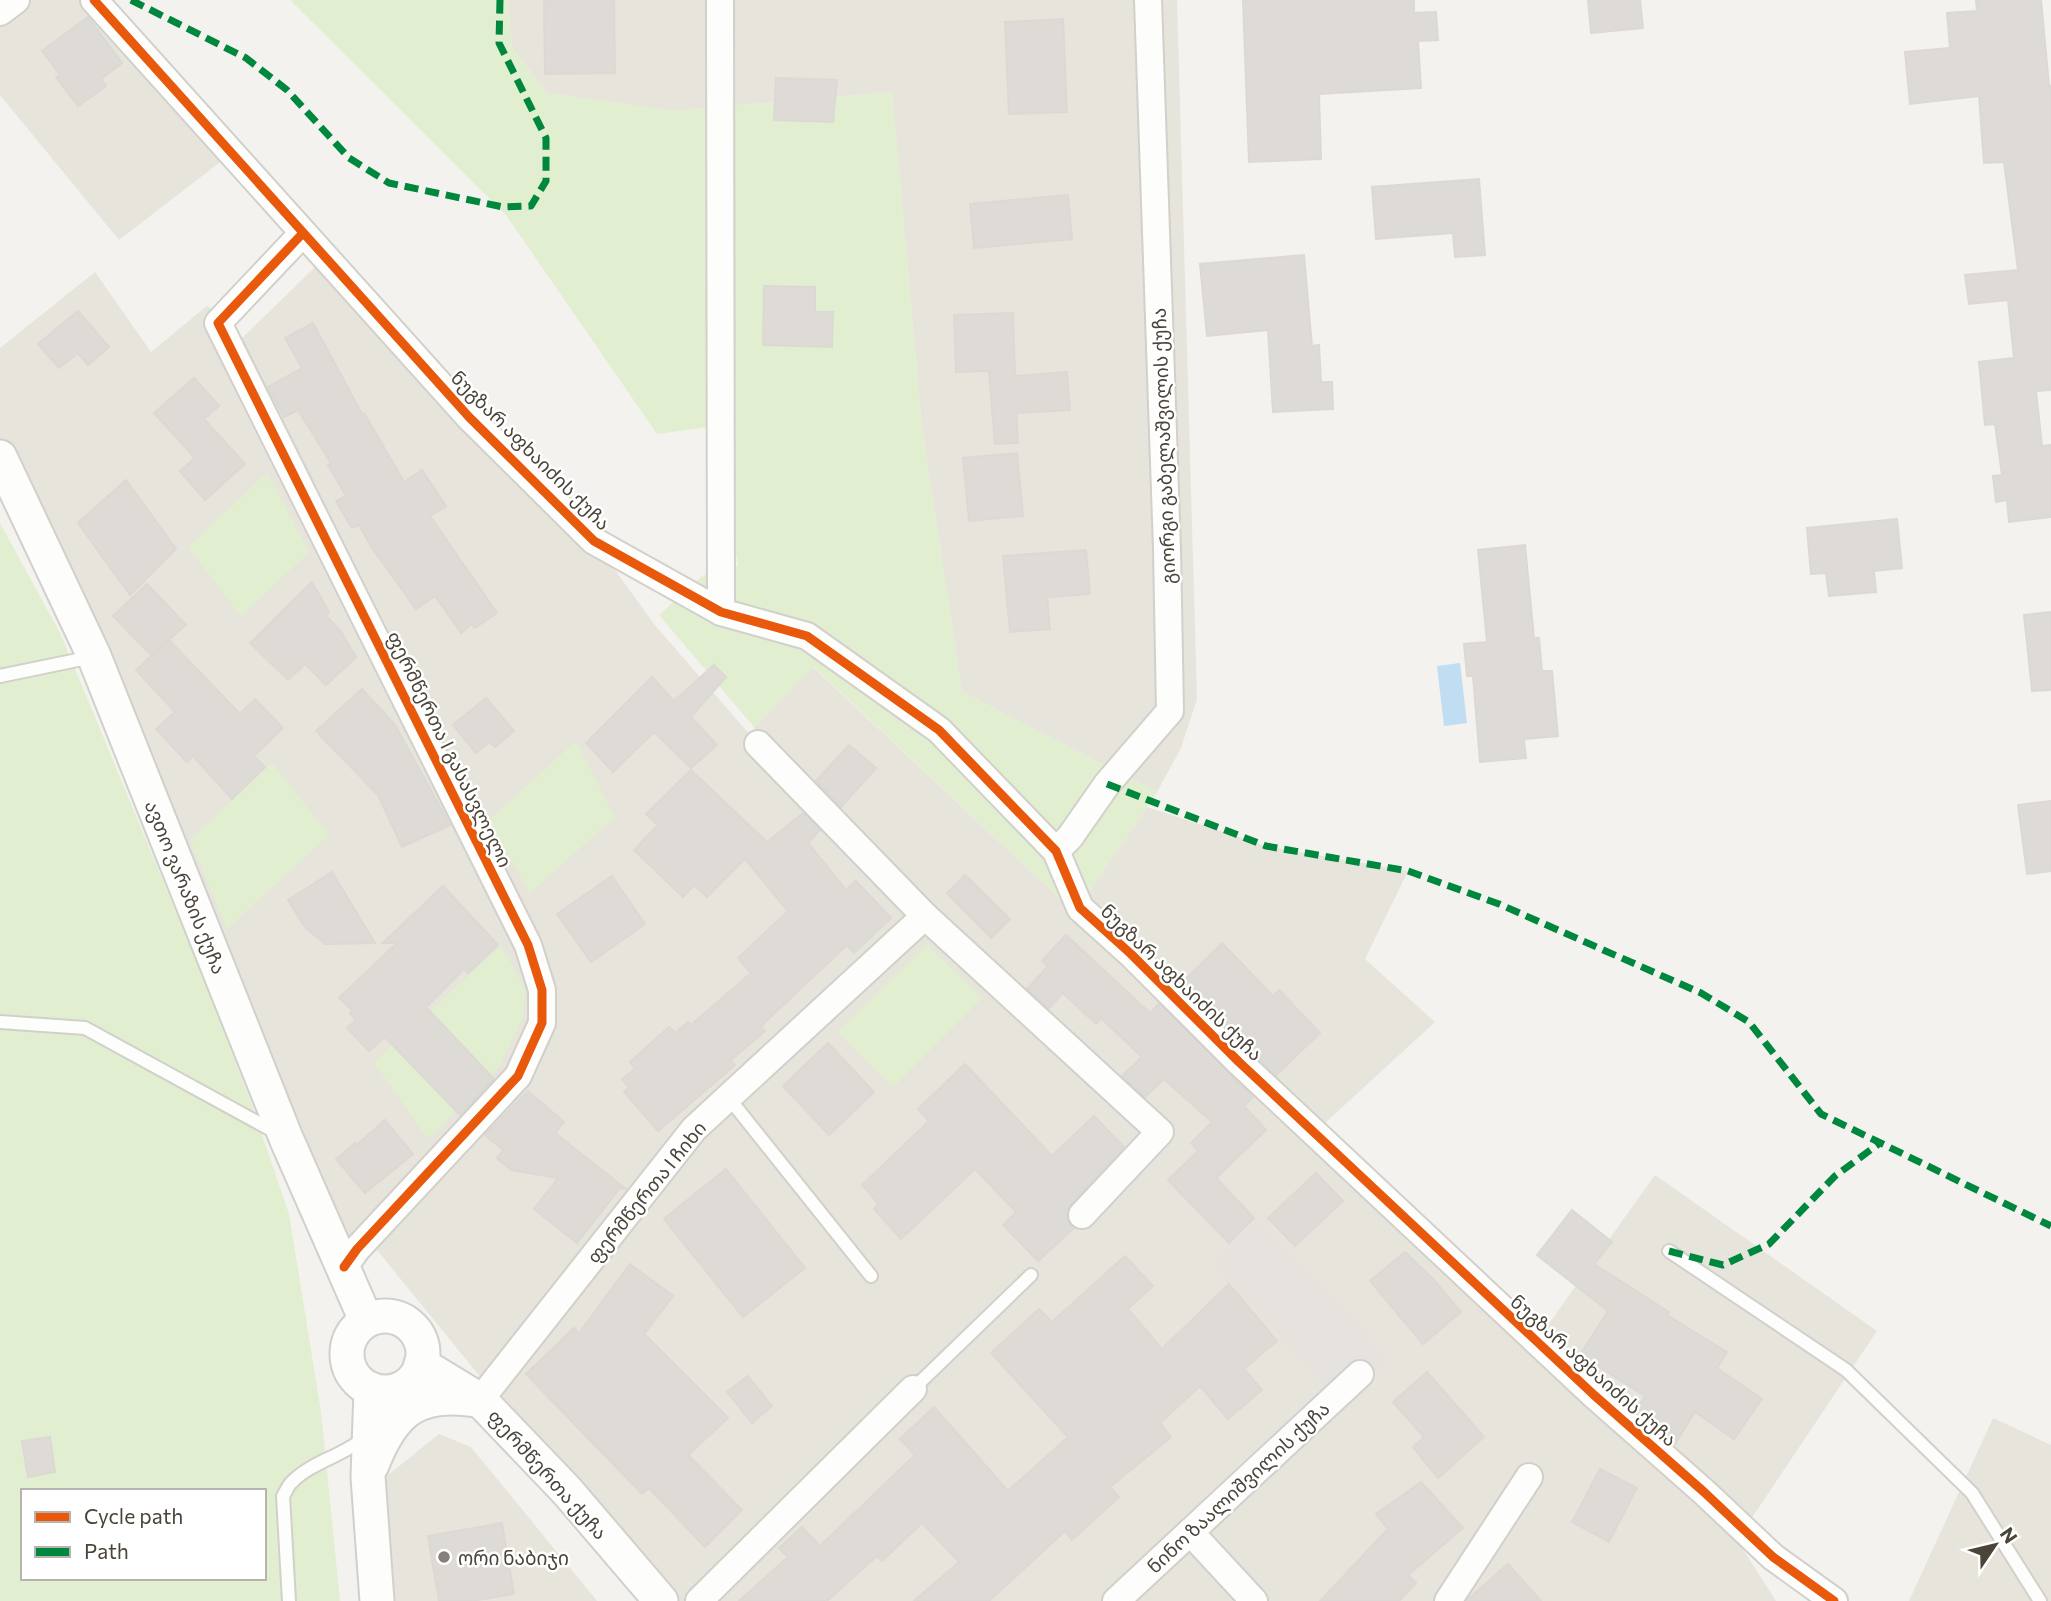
<svg xmlns="http://www.w3.org/2000/svg" width="2051" height="1601" viewBox="0 0 2051 1601" font-family="Commissioner,'Noto Sans Georgian',sans-serif">
<style>
.residential{fill:#e7e4dc}
.green{fill:#e1eecf;fill-rule:evenodd}
.parking{fill:#e6e3df}
.water{fill:#c0ddf1}
.building{fill:#dedbd6;stroke:#dcd9d4;stroke-width:2}
.lines{fill:none;stroke-linecap:round;stroke-linejoin:round}
.service-casing{stroke:#d2d0cb;stroke-width:16}
.minor-casing{stroke:#d2d0cb;stroke-width:30}
.tertiary-casing{stroke:#d2d0cb;stroke-width:37}
.service{stroke:#fdfdfc;stroke-width:12}
.minor{stroke:#fdfdfc;stroke-width:26}
.tertiary{stroke:#fdfdfc;stroke-width:33}
.quiet{stroke:#00873e;stroke-width:7;stroke-dasharray:14 7;stroke-linecap:butt}
.cycleway-casing{stroke:#fff;stroke-width:13}
.cycleway{stroke:#e8590c;stroke-width:9}
.poi-dot{fill:#868178;stroke:#fff;stroke-width:2.5}
.labels{text-anchor:middle;dominant-baseline:central;stroke-width:5;stroke-linejoin:round;paint-order:stroke}
.street-label{font-size:19px;fill:#4b4439;stroke:#fff}
.poi-label{font-size:19px;fill:#4b4439;stroke:#fff;text-anchor:start}
</style>
<rect width="100%" height="100%" fill="#f4f2ee"/>
<!-- residential -->
<g class="residential">
<path d="M0,0h94l138,153 -113,87 -119,-145z"/>
<path d="M508,0h669l20,699 -16,49 -24,44 -195,-100 -40,-264 -30,-336 -219,19 -126,-18 -35,-46z"/>
<path d="M315,267l138,145 141,129 60,83 103,119 -3,-16 59,-60 262,246 72,-106 119,39 142,25 -43,88 70,63 -123,113 221,211 122,-171 222,156 -140,209 39,61h-1115l-94,-110 -87,-91 214,-271 231,-213 -148,-151 134,148 -223,204 -206,262 -119,-146 155,-166 24,-51v-32l-13,-44 -295,-594z"/>
<path d="M95,272l56,80 57,-47 313,635 13,76 -23,52 -169,185 -342,-803v-102z"/>
<path d="M1993,1418l58,27v156h-142z"/>
<path d="M439,1434l32,13 126,154h-206l-8,-122z"/>
</g>
<!-- green -->
<g class="green">
<path d="M290,0h218l4,47 35,46 126,18 219,-19 30,336 40,264 195,100 -82,121 -261,-246 -60,60 -95,-112 43,-39 36,-10 -21,-140 -60,8 -151,-219z"/>
<path d="M267,473l42,79 -68,64 -53,-69z"/>
<path d="M0,523l60,110 138,332 54,140 37,109 32,198 19,189h-340zM23,1491h241v87h-241z"/>
<path d="M576,741l39,76 -85,76 -42,-72z"/>
<path d="M272,763l57,72 -102,94 -37,-89z"/>
<path d="M927,944l55,54 -89,89 -55,-55z"/>
<path d="M501,946l24,43 -2,29 -24,49 -71,72 -54,-77z"/>
</g>
<!-- parking -->
<path class="parking" d="M1258,1219l132,141 -50,44 -128,-143z"/>
<!-- water -->
<path class="water" d="M1460,663l7,60 -23,3 -7,-60z"/>
<!-- building -->
<g class="building">
<path d="M544,0h70l1,73 -70,1z"/>
<path d="M1243,0h171v13l22,-1 2,28 -20,1 3,47 -102,6 2,65 -72,3z"/>
<path d="M1588,0h52l3,28 -52,5z"/>
<path d="M1976,0h65l8,86h2v304l-15,1 6,55 9,-1v72l-42,5 -2,-22 -11,2 -3,-26 9,-1 -7,-51 -10,1 -6,-63 35,-4 -6,-58 -39,4 -4,-29 53,-5 -14,-108 -20,1 -5,-67 -69,8 -5,-52 45,-4 -3,-35 30,-2z"/>
<path d="M88,17l34,46 -21,16 5,7 -28,20 -22,-29 4,-2 -18,-24z"/>
<path d="M1063,19l4,93 -58,2 -4,-92z"/>
<path d="M776,78l61,2 -4,42 -59,-2z"/>
<path d="M1479,179l6,76 -30,2 -2,-24 -77,6 -4,-52z"/>
<path d="M1068,195l4,44 -98,9 -4,-44z"/>
<path d="M1304,255l8,91 7,-1 2,37h11l1,27 -60,3 -5,-82 -61,6 -7,-72z"/>
<path d="M764,286l51,1v25h18l-1,35 -69,-2z"/>
<path d="M78,311l31,36 -21,18 -10,-12 -19,15 -21,-24z"/>
<path d="M1013,313l2,63 52,-4 3,38 -54,3 2,30 -23,1 -6,-73 -33,1 -2,-57z"/>
<path d="M313,323l49,91 2,-1 40,69 18,-12 24,36 -16,10 67,97 -22,15 -3,-4 -11,9 -26,-37 -19,13 -44,-61 -13,-23 -7,3 -16,-27 10,-5 -18,-31 3,-2 -33,-53 -14,7 -16,-30 34,-19 -17,-30z"/>
<path d="M194,378l25,28 -15,13 41,45 -40,36 -25,-29 15,-13 -41,-45z"/>
<path d="M1017,453l6,63 -54,5 -6,-63z"/>
<path d="M126,480l50,69 -46,46 -52,-72z"/>
<path d="M1897,519l5,49 -28,3 2,21 -47,4 -3,-23 -15,1 -4,-46z"/>
<path d="M1525,545l9,93h5l3,33h10l6,65 -34,3 2,19 -46,4 -7,-86h-6l-3,-32 23,-2 -9,-92z"/>
<path d="M1086,550l4,44 -43,3 3,32 -40,3 -7,-76z"/>
<path d="M312,582l17,30 -3,4 14,14 16,27 -30,28 -21,-21 -17,16 -38,-37z"/>
<path d="M147,584l39,41 -35,30 -38,-39z"/>
<path d="M2051,612v78l-19,1 -8,-76z"/>
<path d="M169,640l71,74 15,-15 28,29 -29,28 11,11 -33,32 -39,-43 -6,6 -31,-33 19,-17 -39,-42z"/>
<path d="M714,665l12,12 -35,40 26,28 -26,23 -37,-36 -41,40 -27,-29 66,-66 22,24z"/>
<path d="M362,689l33,36 55,100 -48,22 -24,-52 -62,-64z"/>
<path d="M486,698l28,33 -19,16 -6,-5 -13,11 -23,-28z"/>
<path d="M849,745l27,23 -35,39 -25,-26z"/>
<path d="M691,770l76,72 36,-29 17,17 -12,13 38,47 10,-9 35,37 -37,35 -7,-8 -86,81 4,5 -34,29 4,5 -77,66 -34,-39 5,-4 -7,-9 13,-10 -5,-7 39,-35 6,6 13,-11 3,3 60,-52 -13,-15 50,-47 -43,-52 -38,38 -13,-12 -11,12 -49,-47 24,-25 -12,-11z"/>
<path d="M2051,801v70l-24,3 -9,-69z"/>
<path d="M332,872l43,71 -50,1 -20,-17 -17,-27z"/>
<path d="M965,875l45,44 -19,19 -44,-45z"/>
<path d="M612,876l33,48 -54,38 -34,-48z"/>
<path d="M443,886l55,59 -30,28 -4,-4 -38,38 68,72 -34,36 -75,-78 -16,14 -22,-23 9,-8 -6,-7 2,-3 -13,-12 58,-55h-14z"/>
<path d="M1066,935l84,78 9,-9 94,93 -9,9 22,24 -50,48 38,40 -25,25 -61,-63 30,-29 -7,-8 21,-21 -48,-43 -19,18 -23,-21 20,-19 -41,-39 -5,6 -33,-31 -14,15 -22,-19 21,-23 -6,-5z"/>
<path d="M1222,943l51,53 6,-6 41,43 -44,42 -94,-92z"/>
<path d="M828,1043l46,49 -45,43 -46,-49z"/>
<path d="M965,1064l87,92 42,-40 30,31 -53,57 -5,14 8,10 -36,33 -35,-36 13,-13 -41,-43 -74,70 -27,-30 4,-6 -16,-18 67,-64 -11,-12z"/>
<path d="M528,1091l36,31 -9,11 71,56 -6,-1 -43,55 -43,-34 24,-31 -47,-8 -14,-12 6,-8 -18,-15z"/>
<path d="M385,1120l28,34 -48,39 -29,-34 19,-16 2,2z"/>
<path d="M726,1169l79,99 -62,49 -79,-98z"/>
<path d="M1316,1173l27,28 -48,45 -27,-28z"/>
<path d="M1572,1210l40,32 -18,22 75,48 -2,3 60,37 -10,16 45,31 -28,40 -39,-27 -20,32 -39,-33 9,-15 -65,-41 28,-44 -71,-56z"/>
<path d="M1405,1252l28,27 28,33 -38,32 -53,-63z"/>
<path d="M1125,1256l28,30 -25,23 34,40 67,-65 48,57 -33,28 18,21 -34,29 -28,-33 -40,37 11,14 -61,50 9,10 -47,43 -7,-9 -76,70h-75l45,-39 -37,-39 -40,38 -5,-5 -50,45h-88l49,-44 -9,-9 23,-21 18,19 95,-91 -15,-16 34,-32 74,84 60,-54 -77,-84 48,-44 13,13z"/>
<path d="M630,1264l43,32 -29,38 84,84 -40,37 54,55 -37,37 -56,-59 -7,6 -116,-120 48,-46 5,5z"/>
<path d="M1427,1372l57,65 -46,41 -25,-31 11,-10 -31,-35z"/>
<path d="M748,1376l24,30 -20,17 -25,-31z"/>
<path d="M50,1437l5,35 -27,5 -6,-36z"/>
<path d="M1600,1469l37,19 -28,54 -37,-20z"/>
<path d="M1421,1482l42,46 -55,47 8,8 -17,18h-79l68,-72 -12,-15z"/>
<path d="M502,1523l12,71 -43,7h-32l-11,-65z"/>
<path d="M1508,1564l33,37h-74l1,-2z"/>
</g>
<g class="lines">
<!-- service casing -->
<g class="service-casing">
<g id="service">
<path d="M0,676l92,-19"/>
<path d="M0,1022l85,6 192,105"/>
<path d="M728,1097l143,179"/>
<path d="M1669,1251l177,119 126,123 68,108"/>
<path d="M913,1389l118,-114"/>
<path d="M289,1601l-6,-105c3,-4 5,-11 9,-14 19,-20 51,-26 72,-44"/>
</g>
</g>
<!-- minor casing -->
<g class="minor-casing">
<g id="minor">
<path d="M94,0l375,417 125,124 127,71 86,24 132,94 117,121 24,57 51,46 108,108 355,333 110,97 69,65 61,44"/>
<path d="M720,0l1,612"/>
<path d="M0,12l16,-12"/>
<path d="M303,233l-85,90 310,622 14,45v33l-24,53 -161,173 -13,18"/>
<path d="M758,744l167,172 235,216 -78,83"/>
<path d="M1056,851l14,-14 37,-53 63,-73 -3,-162 -19,-549"/>
<path d="M480,1400l214,-271 231,-213"/>
<path d="M1190,1532l64,69"/>
<path d="M699,1601l214,-212"/>
<path d="M1116,1601l244,-227"/>
<path d="M1448,1601l81,-124"/>
</g>
</g>
<!-- tertiary casing -->
<g class="tertiary-casing">
<g id="tertiary">
<path d="M0,457l94,199 192,482 80,182"/>
<circle cx="385" cy="1354" r="38"/>
<path d="M421,1364l59,36 87,91 94,110"/>
<path d="M371,1389l-3,88 9,124"/>
<path d="M372,1465c21,-54 45,-74 104,-65"/>
</g>
</g>
<!-- service -->
<use href="#service" class="service"/>
<!-- minor -->
<use href="#minor" class="minor"/>
<!-- tertiary -->
<use href="#tertiary" class="tertiary"/>
<!-- quiet -->
<g class="quiet">
<path d="M131,0l115,58 41,32 62,68 40,25 114,24 28,-1 15,-25v-43l-47,-95 1,-43"/>
<path d="M1107,784l159,62 142,25 91,33 202,89 48,29 72,92 230,112"/>
<path d="M1669,1251l54,14 46,-21 66,-68 45,-33"/>
</g>
<!-- cycleway casing -->
<g class="cycleway-casing">
<g id="cycleway">
<path d="M94,0l375,417 125,124 127,71 86,24 132,94 117,121 24,57 51,46 108,108 355,333 110,97 69,65 61,44"/>
<path d="M303,233l-85,90 310,622 14,45v33l-24,53 -161,173 -13,18"/>
</g>
</g>
<!-- cycleway -->
<use href="#cycleway" class="cycleway"/>
</g>
<!-- markers -->
<circle class="poi-dot" cx="444" cy="1557" r="7"/>
<g class="labels">
<!-- street labels -->
<g class="street-label">
<text transform="translate(1163 446) rotate(-92)">გიორგი გაბელაშვილის ქუჩა</text>
<text transform="translate(531 450) rotate(45)">ნუგზარ აფხაიძის ქუჩა</text>
<text transform="translate(450 749) rotate(64)">ფერმწერთა I გასასვლელი</text>
<text transform="translate(186 887) rotate(68)">ავთო ვარაზის ქუჩა</text>
<text transform="translate(1182 982) rotate(44)">ნუგზარ აფხაიძის ქუჩა</text>
<text transform="translate(646 1192) rotate(-51)">ფერმწერთა I ჩიხი</text>
<text transform="translate(1594 1370) rotate(42)">ნუგზარ აფხაიძის ქუჩა</text>
<text transform="translate(548 1474) rotate(48)">ფერმწერთა ქუჩა</text>
<text transform="translate(1238 1487) rotate(-43)">ნინო ზაალიშვილის ქუჩა</text>
</g>
<!-- poi labels -->
<g class="poi-label">
<text x="458" y="1557">ორი ნაბიჯი</text>
</g>
</g>
<!-- legend -->
<rect x="21" y="1489" width="245" height="91" fill="#ffffff" stroke="#b7b4b0" stroke-width="2"/>
<rect x="35" y="1512" width="35" height="10" fill="#e8590c" stroke="#b7b4b0" stroke-width="2"/>
<text x="84" y="1524" font-size="21" fill="#4b4439">Cycle path</text>
<rect x="35" y="1547" width="35" height="10" fill="#00873e" stroke="#b7b4b0" stroke-width="2"/>
<text x="84" y="1559" font-size="21" fill="#4b4439">Path</text>
<!-- north arrow -->
<g transform="translate(1995 1545) rotate(55)" stroke="#ffffff" stroke-width="5" paint-order="stroke">
<path d="M0-5L12 26L0 18L-12 26Z" fill="#4b4439"/>
<text y="-10" font-size="19" font-weight="bold" text-anchor="middle" fill="#4b4439">N</text>
</g>
</svg>
